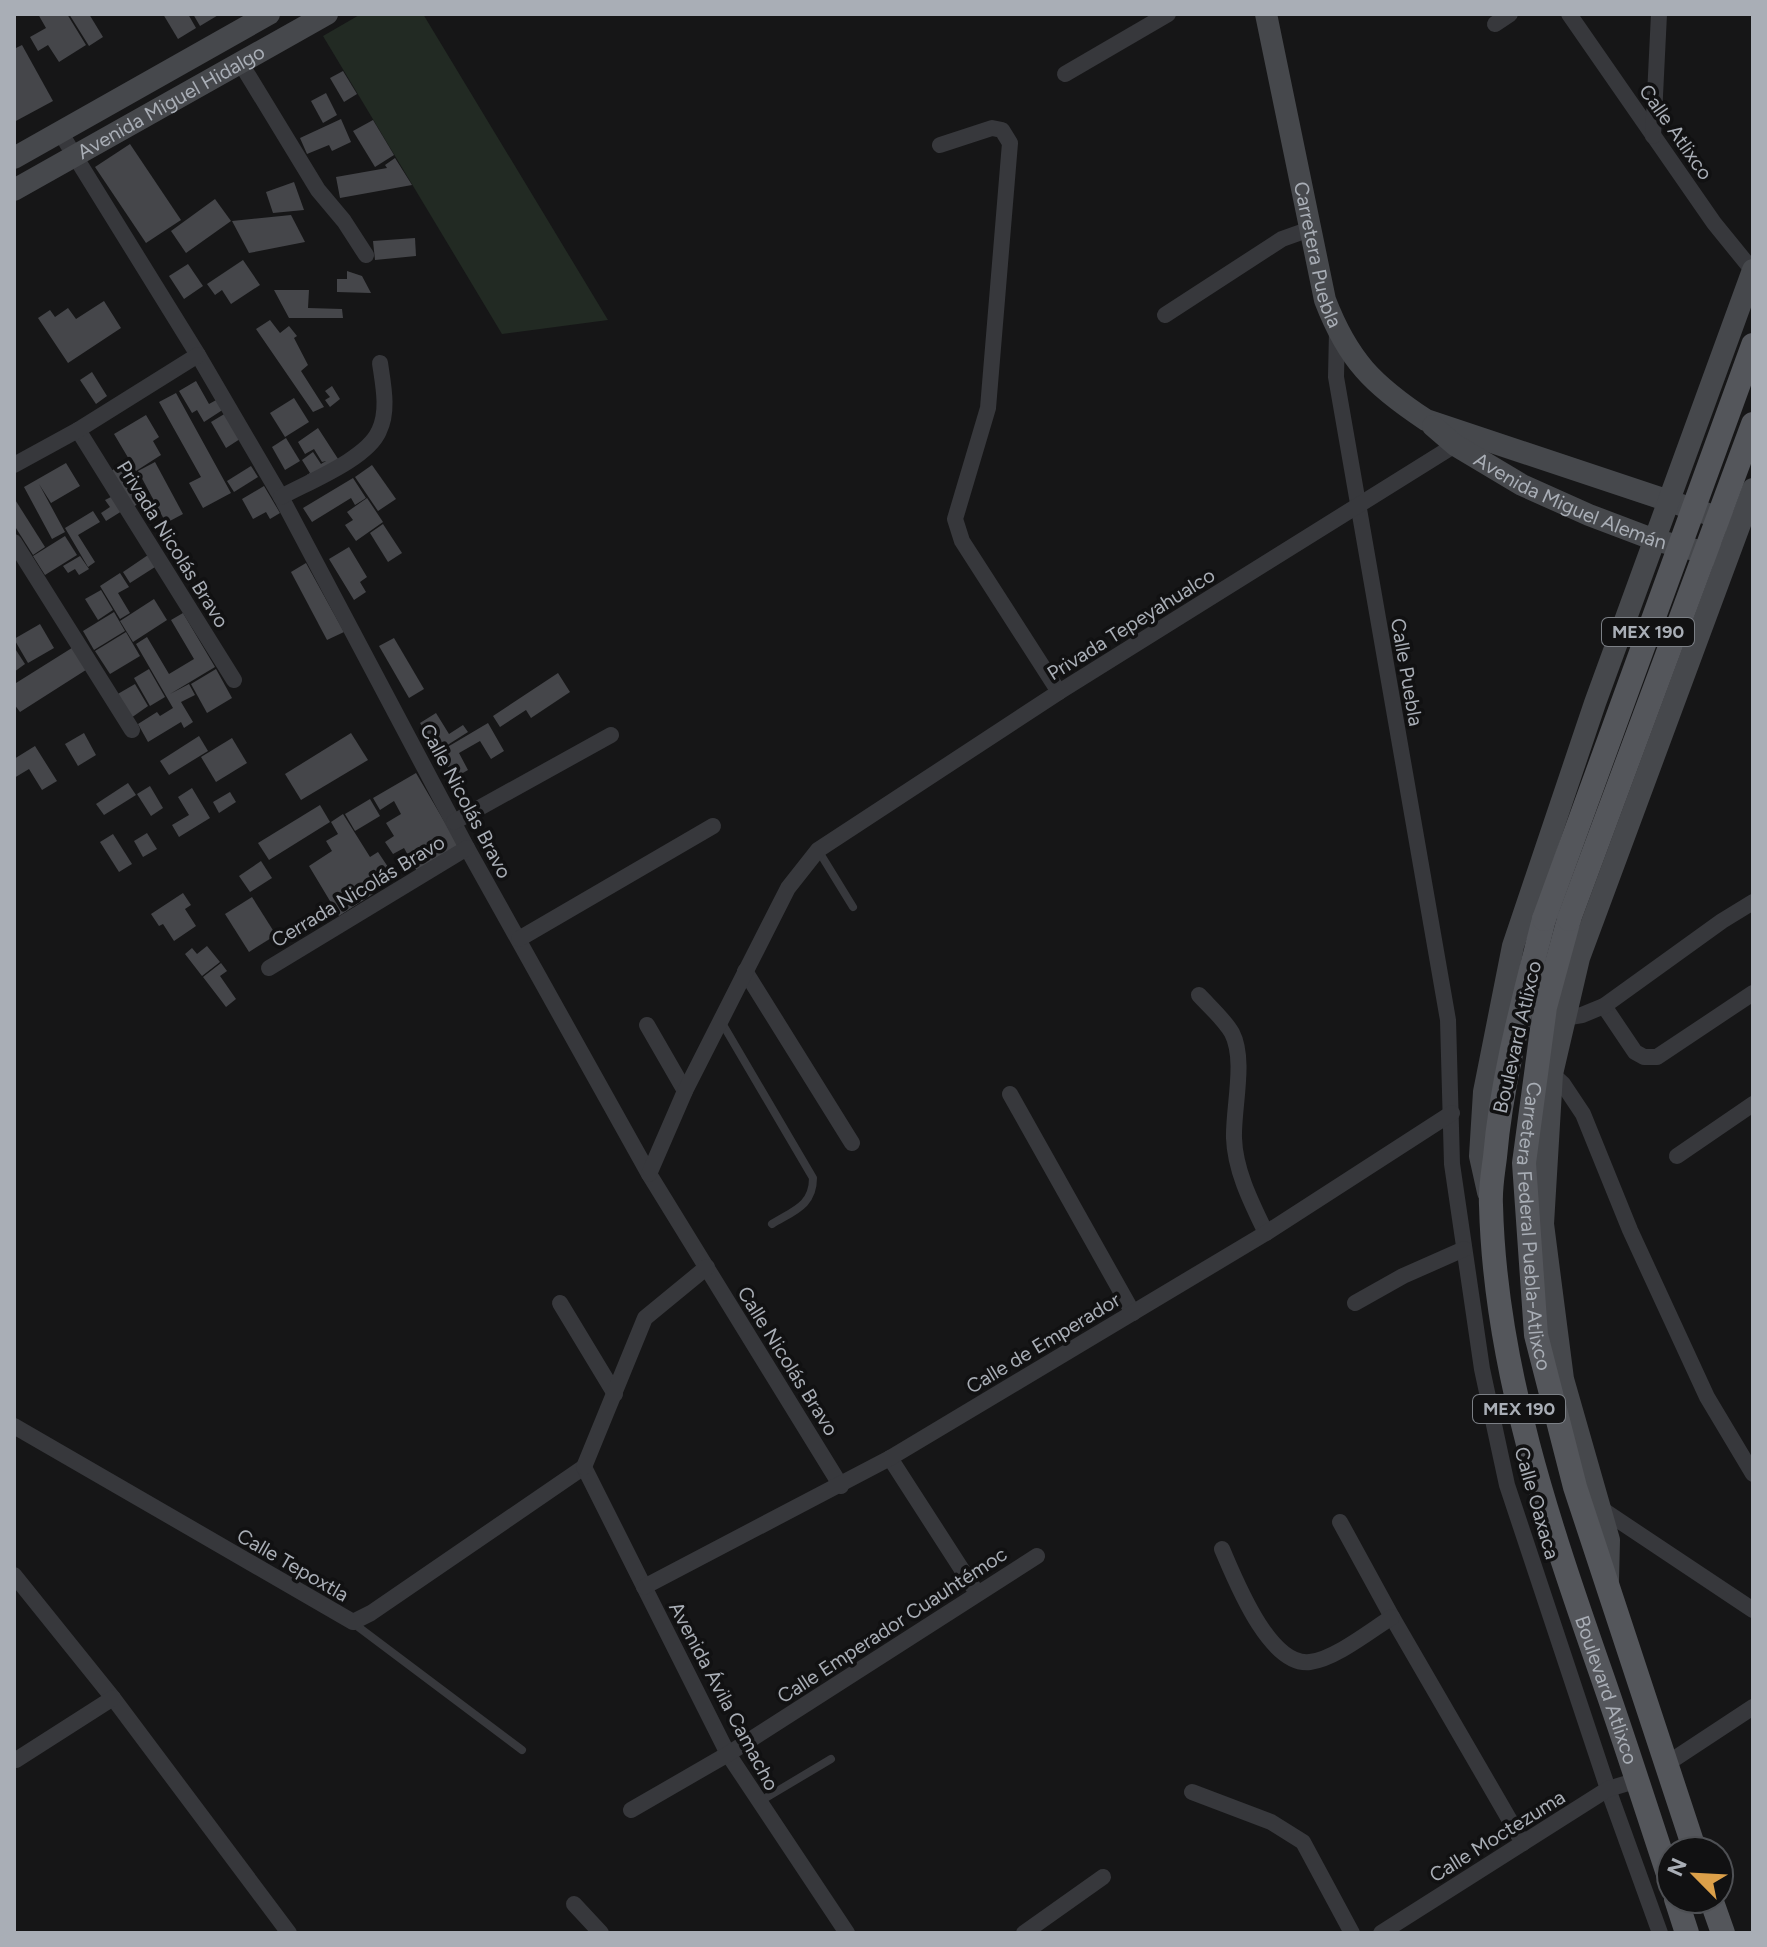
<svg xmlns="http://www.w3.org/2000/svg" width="1767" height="1947" viewBox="0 0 1767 1947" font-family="Figtree,sans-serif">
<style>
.green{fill:#222a23}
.building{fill:#45464a}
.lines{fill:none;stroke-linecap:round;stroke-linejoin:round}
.service{stroke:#37383c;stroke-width:8}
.minor{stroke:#37383c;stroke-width:16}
.secondary{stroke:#46484c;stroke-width:22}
.primary{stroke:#54565b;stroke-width:24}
.primary-bridge{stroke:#54565b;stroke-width:24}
.labels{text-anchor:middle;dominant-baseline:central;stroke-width:7;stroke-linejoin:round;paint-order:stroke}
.shield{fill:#111112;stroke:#7b7f85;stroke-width:2}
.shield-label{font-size:18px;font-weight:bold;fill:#a9aeb6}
.street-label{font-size:20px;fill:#a9aeb6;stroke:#111112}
</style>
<rect width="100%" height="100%" fill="#161617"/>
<!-- green -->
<path class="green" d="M361,14h62l185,306 -106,14 -179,-298z"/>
<!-- building -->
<g class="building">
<path d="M38,14h29l19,31 -27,17 -11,-17 -10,6 -8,-14 16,-9z"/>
<path d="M69,14h20l14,23 -14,9z"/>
<path d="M163,14h25l8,14 -18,11z"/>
<path d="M193,14h27l-20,12z"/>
<path d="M22,45l31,56 -39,21v-73z"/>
<path d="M343,71l14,23 -13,8 -14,-24z"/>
<path d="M326,93l11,22 -14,8 -12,-22z"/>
<path d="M341,119l10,23 -19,9 -3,-6 -22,9 -7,-16z"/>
<path d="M373,120l21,35 -19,12 -22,-36z"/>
<path d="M130,144l51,76 -35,23 -51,-76z"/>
<path d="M395,158l17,27 -72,13 -4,-21 51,-9 -2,-3z"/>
<path d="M294,182l10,28 -31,3 -7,-21z"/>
<path d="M215,199l16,22 -45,32 -15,-22z"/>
<path d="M291,215l14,27 -56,11 -17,-32z"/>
<path d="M415,238l1,18 -41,4 -2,-19z"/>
<path d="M243,260l17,25 -29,19 -9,-14 -7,5 -8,-11z"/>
<path d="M188,264l15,22 -19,13 -15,-23z"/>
<path d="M347,271l15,5 9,17 -34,-1v-13h10z"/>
<path d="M274,290h35l-1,18 34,1 1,9h-54z"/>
<path d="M104,301l17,27 -53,35 -30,-45 12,-8 5,7 13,-9 8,11z"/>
<path d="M270,320l10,13 9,-7 8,10 -3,2 14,27 -7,6 23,36 -11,5 -57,-83z"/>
<path d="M92,372l15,24 -11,8 -16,-24z"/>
<path d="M196,381l13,23 9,-5 6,10 -20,13 -7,-12 -5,3 -13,-22z"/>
<path d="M332,386l8,13 -10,8 -5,-7 5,-3 -5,-6z"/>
<path d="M176,393l55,100 -28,15 -14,-25 12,-6 -42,-75z"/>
<path d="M294,398l15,24 -24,15 -15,-24z"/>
<path d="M226,413l14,26 -14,9 -15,-26z"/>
<path d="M146,415l13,22 -6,4 8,14 -25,16 -22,-37z"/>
<path d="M318,428l22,34 -35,14 5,-3 -8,-13 11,-8 8,12 5,-3 -4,1 -8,-13 -9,5 -7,-12z"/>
<path d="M286,438l14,23 -15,9 -13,-23z"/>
<path d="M155,462l28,52 -17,9 -28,-52z"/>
<path d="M66,463l14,23 -29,17 -12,-19 26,48 -13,7 -28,-52z"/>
<path d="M124,463l22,36 -13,8 -22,-36z"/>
<path d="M372,465l24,34 -18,12 -23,-34z"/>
<path d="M251,466l7,11 -24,15 -7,-11z"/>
<path d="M353,478l13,20 -11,7 -4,-7 -39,24 -9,-14z"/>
<path d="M264,486l16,27 -10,6 -4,-7 -13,7 -11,-20z"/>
<path d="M113,496l9,15 -16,10 -5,-8 9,-6 -5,-7z"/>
<path d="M14,498l31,49 -12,8 -19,-30z"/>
<path d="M367,498l16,24 -27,19 -11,-16 8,-5 -6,-8z"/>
<path d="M93,511l7,11 -22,13 17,27 -7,5 -23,-39z"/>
<path d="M383,524l19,29 -14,9 -18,-29z"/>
<path d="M65,536l12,19 -32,20 -12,-19z"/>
<path d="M349,547l18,30 -7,5 6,10 -12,8 -25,-41z"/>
<path d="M148,555l7,12 -25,16 -7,-11z"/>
<path d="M80,556l9,13 -10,6 -4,-6 -7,4 -5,-7z"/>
<path d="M306,563l38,69 -17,8 -36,-68z"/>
<path d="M120,573l9,14 -11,6 12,20 -10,6 -20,-33z"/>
<path d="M101,590l12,20 -15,10 -13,-21z"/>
<path d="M154,599l13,21 -34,22 -13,-21z"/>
<path d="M114,612l11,19 -31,19 -11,-19z"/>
<path d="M183,613l32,54 -45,27 19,-10 6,11 -14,7 12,20 -9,6 -3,-6 -33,20 -10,-18 19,-12 3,4 13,-8 -37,-64 11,-7 22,37 25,-15 -23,-39z"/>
<path d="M40,624l14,24 -26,15 -14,-24z"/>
<path d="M126,632l14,24 -30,18 -15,-23z"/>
<path d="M394,638l30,51 -15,9 -30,-52z"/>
<path d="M75,646l14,22 -69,44 -6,-8v-24l2,3z"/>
<path d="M14,647l11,17 -11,8z"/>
<path d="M149,669l16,28 -15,9 -16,-28z"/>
<path d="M216,669l16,29 -25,15 -16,-29z"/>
<path d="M558,673l12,19 -39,26 -5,-8 -26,17 -7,-11z"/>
<path d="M135,684l13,22 -17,12 -15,-23z"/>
<path d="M436,713l13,21 14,-9 5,7 -30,19 -18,-28z"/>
<path d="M488,723l16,28 -13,8 -11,-18 -21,12 9,17 -14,8 -15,-26z"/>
<path d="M84,733l12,22 -18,11 -13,-22z"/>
<path d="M351,733l17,27 -67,40 -16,-26z"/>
<path d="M199,736l9,15 -39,24 -9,-14z"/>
<path d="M232,738l15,25 -31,19 -15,-25z"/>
<path d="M35,746l22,35 -15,9 -13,-21 -15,9v-19z"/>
<path d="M416,773l45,77 -42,25 -15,-27 -11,6 -8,-12 9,-6 -8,-13 15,-9 -7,-13 -14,9 -7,-12z"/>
<path d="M128,783l8,12 -32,20 -8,-11z"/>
<path d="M150,786l13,22 -12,8 -14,-22z"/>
<path d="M192,788l18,30 -31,19 -7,-12 17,-10 -11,-18z"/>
<path d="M230,792l6,10 -17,11 -6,-11z"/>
<path d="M370,799l10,17 -25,15 -10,-17z"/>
<path d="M320,805l10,17 -61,38 -11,-17z"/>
<path d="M343,814l27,43 8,-5 10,15 -23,14 8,13 -34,22 -30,-50 23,-15 -6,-10 12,-7 -7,-12z"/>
<path d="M147,833l10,16 -14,8 -9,-16z"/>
<path d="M113,834l19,30 -13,8 -19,-30z"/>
<path d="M261,861l11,17 -22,14 -11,-16z"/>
<path d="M183,893l8,12 -6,4 11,17 -22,15 -11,-17 -4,2 -8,-12z"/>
<path d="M252,897l24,38 -27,17 -24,-38z"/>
<path d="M207,946l13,16 -18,14 -17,-22 7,-6 5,6z"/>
<path d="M221,963l6,8 -7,5 16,23 -10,8 -23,-30z"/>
</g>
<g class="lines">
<!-- service -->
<g class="service">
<path d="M818,850l35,57"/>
<path d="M722,1023l91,155c0,28 -20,33 -41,46"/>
<path d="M353,1623l169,127"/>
<path d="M759,1802l72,-43"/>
</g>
<!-- minor -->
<g class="minor">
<path d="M1569,14l145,209 39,48"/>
<path d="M1495,24l15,-10"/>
<path d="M240,62l78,128 26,31 22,34"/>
<path d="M1065,74l103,-60"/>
<path d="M60,132l138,223 83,142 186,351 182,326 192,312"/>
<path d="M1653,136l6,-122"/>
<path d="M940,145l52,-17 10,2 8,13 -22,265 -33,111 7,22 97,151"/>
<path d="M1165,315l117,-76 28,-10"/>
<path d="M1337,331l-1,46 112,643 4,144 30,205 25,116 101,304 52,144"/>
<path d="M78,430l156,250"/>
<path d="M14,465l64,-35 120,-75"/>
<path d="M281,497c27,-15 86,-38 98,-66 10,-20 4,-47 1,-68"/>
<path d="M14,542l118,188"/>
<path d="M454,822l157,-87"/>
<path d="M519,939l194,-113"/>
<path d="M269,968l198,-120"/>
<path d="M745,971l107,172"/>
<path d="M1199,995c10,11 25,24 33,38 14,27 1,75 2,105 1,33 18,66 32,95"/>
<path d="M1604,1006l31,46 9,5h13l96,-64"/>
<path d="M1564,1018l18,-3 22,-9 118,-85 31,-19"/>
<path d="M647,1025l38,66"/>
<path d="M1552,1074l11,10 20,30 47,116 77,167 46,77"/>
<path d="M1010,1094l123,219"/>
<path d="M1677,1156l76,-52"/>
<path d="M649,1174l36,-83 103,-203 30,-38 241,-158 396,-247 4,-8"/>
<path d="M560,1303l55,91"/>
<path d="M1355,1303l48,-27 61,-27"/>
<path d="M14,1426l339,196 18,-9 213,-146"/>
<path d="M890,1458l87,135"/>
<path d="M584,1467l144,287 119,179"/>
<path d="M584,1467l61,-149 62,-51"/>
<path d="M1600,1508l153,102"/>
<path d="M1340,1522l52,95 131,226"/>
<path d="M1222,1549c13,30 47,118 88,113 25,-3 60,-31 82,-45"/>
<path d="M14,1575l99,123 176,235"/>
<path d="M644,1587l246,-129 376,-225 186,-120"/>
<path d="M16,1760l97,-62"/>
<path d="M1665,1765l88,-58"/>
<path d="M1192,1792l79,30 32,20 49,91"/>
<path d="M631,1810l97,-56 309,-198"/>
<path d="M574,1904l27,29"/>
<path d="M1024,1933l79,-56"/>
<path d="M1381,1933l227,-144 30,-9"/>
</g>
<!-- secondary -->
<g class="secondary">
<path id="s1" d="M1266,14l59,286c23,60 48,85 101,120l309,103"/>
<path d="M14,158l255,-144"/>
<path id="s2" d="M14,190l313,-176"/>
<path id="s3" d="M1433,426l22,19 67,40 67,30 66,25 68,17"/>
<path d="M1488,1192l-8,-36 4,-64 29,-146 82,-243 158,-433"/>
<path d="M1608,1580l1,-40 -46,-161 -20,-155 9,-150 27,-116 174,-469"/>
</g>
<!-- primary -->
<g class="primary">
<path id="s4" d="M1544,919c-20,79 -42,157 -49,238 -2,16 -5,32 -4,48 4,163 58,319 111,471 24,69 46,138 69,207"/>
<path id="s5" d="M1569,919l-24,88 -21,156 12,172 39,152 120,364"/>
<path d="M1676,1899l11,34"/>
<path d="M1711,1899l12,34"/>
</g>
<!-- primary-bridge -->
<g class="primary-bridge">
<path d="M1544,919l209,-574"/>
<path d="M1569,919l184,-495"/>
</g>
</g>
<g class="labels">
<!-- shield labels -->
<g class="shield">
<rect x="1602" y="618" width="92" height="28" rx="6"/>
<rect x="1473" y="1395" width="92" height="28" rx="6"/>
</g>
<g class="shield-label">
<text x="1648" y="632">MEX 190</text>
<text x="1519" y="1409">MEX 190</text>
</g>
<!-- street labels -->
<g class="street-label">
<text stroke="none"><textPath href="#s2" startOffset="180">Avenida Miguel Hidalgo</textPath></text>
<text transform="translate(1676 132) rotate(55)">Calle Atlixco</text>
<text stroke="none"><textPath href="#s1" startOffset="246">Carretera Puebla</textPath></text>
<text stroke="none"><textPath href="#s3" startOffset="158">Avenida Miguel Alemán</textPath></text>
<text transform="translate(173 544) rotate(58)">Privada Nicolás Bravo</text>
<text transform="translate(1131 624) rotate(-32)">Privada Tepeyahualco</text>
<text transform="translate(1407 672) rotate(80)">Calle Puebla</text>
<text transform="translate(466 801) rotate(62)">Calle Nicolás Bravo</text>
<text transform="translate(358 891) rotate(-31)">Cerrada Nicolás Bravo</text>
<text transform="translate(1517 1037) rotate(-77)">Boulevard Atlixco</text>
<text stroke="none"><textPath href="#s5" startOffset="312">Carretera Federal Puebla-Atlixco</textPath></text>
<text transform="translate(1043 1343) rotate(-31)">Calle de Emperador</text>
<text transform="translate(788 1361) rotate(58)">Calle Nicolás Bravo</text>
<text transform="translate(1537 1503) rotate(74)">Calle Oaxaca</text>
<text transform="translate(293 1565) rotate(30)">Calle Tepoxtla</text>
<text transform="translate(892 1625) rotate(-33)">Calle Emperador Cuauhtémoc</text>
<text stroke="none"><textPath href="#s4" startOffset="792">Boulevard Atlixco</textPath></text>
<text transform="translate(724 1696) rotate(62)">Avenida Ávila Camacho</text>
<text transform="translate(1497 1836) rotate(-32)">Calle Moctezuma</text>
</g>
</g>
<!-- border -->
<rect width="1767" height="1947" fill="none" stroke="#a9aeb6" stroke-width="32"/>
<!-- north arrow -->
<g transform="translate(1695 1875) rotate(294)"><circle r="38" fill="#111112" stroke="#4e5054" stroke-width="2"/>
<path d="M0-6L14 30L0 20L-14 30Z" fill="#dca049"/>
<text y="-12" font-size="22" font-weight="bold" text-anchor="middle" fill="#a9aeb6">N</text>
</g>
</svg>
